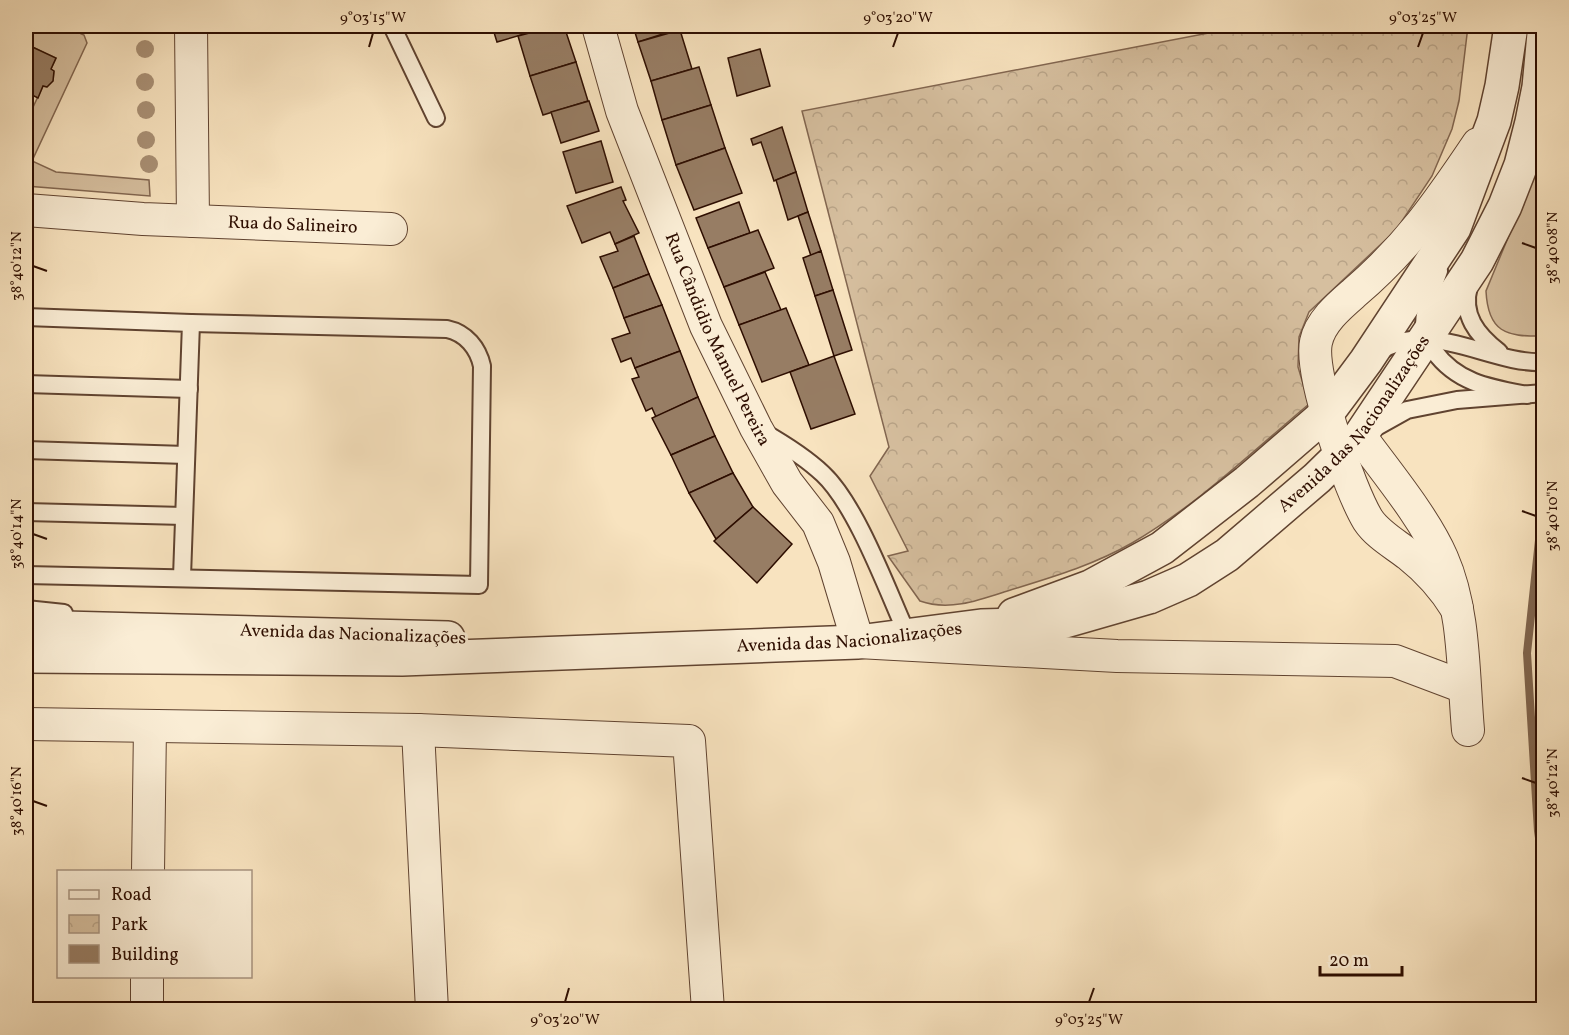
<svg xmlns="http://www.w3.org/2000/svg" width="1569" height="1035" viewBox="0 0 1569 1035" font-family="Vollkorn,serif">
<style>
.grass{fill:#d6bf9f;stroke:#826650;stroke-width:1.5}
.park{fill:url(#park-crowns);stroke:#826650;stroke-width:1.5}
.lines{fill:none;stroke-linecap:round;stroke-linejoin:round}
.stream{stroke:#7e634c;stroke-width:8}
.building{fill:#977d64;stroke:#2e0e01;stroke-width:1.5}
.service-casing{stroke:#604330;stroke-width:20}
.minor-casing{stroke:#604330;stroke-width:34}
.tertiary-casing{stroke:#604330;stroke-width:36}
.service{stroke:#faedd5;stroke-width:16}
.minor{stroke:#faedd5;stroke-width:32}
.tertiary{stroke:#faedd5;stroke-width:33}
.tree{fill:#a99075}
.ticks{fill:none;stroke:#2e0e01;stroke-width:2}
.labels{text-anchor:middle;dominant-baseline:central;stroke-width:6;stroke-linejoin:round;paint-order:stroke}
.street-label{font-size:18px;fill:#2e0e01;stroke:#faedd5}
.neatline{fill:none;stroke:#2e0e01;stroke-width:2}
.ticks-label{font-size:15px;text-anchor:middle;fill:#2e0e01}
</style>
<defs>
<pattern id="park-crowns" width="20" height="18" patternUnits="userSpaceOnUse" patternTransform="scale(1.5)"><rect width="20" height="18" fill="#d6bf9f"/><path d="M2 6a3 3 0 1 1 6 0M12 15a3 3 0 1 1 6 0" fill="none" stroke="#b8a387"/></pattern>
</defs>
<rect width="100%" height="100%" fill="#f8e3bf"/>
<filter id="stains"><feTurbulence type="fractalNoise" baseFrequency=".00333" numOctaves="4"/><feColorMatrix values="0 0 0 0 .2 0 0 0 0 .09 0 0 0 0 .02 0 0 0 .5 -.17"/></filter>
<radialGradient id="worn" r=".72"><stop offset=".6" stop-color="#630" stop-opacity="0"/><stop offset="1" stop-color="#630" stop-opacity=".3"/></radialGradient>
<!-- grass -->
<g class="grass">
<path d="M34,26h29l21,9 3,8 -55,118 24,11 93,8 1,16 -124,-10v-50l5,-14 -4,-2 16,-34 4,1 6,-6 1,-10 -3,-2 5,-11 -30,-14z"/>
<path d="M1543,108v228c-37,1 -55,-4 -57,-45l52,-126z"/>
</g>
<!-- park -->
<path class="park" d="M1245,26h223l-9,75 -7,28 -20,47 -36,54 -87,82 -10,25 -1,30 11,37c-57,48 -112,101 -177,139 -40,23 -83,35 -128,49 -27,9 -56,19 -84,9l-32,-45 20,-5 -38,-75 19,-29 -87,-336z"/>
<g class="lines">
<!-- stream -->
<path class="stream" d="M1544,493l-17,160 11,178 6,41"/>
</g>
<!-- building -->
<g class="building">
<path d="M492,26h37l2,6 -34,10z"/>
<path d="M556,26h8l12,36 -46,14 -12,-40z"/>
<path d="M633,26h44l-9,2 1,4 -31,10z"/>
<path d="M680,30l12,39 -41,12 -13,-39z"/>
<path d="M26,44l30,14 -5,11 3,2 -1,10 -6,6 -4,-1 -5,12 -12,-6z"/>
<path d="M760,49l10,37 -33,10 -9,-38z"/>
<path d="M576,62l12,39 -45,14 -13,-39z"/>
<path d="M699,67l12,38 -49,15 -11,-39z"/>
<path d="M589,101l10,30 -38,12 -10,-31z"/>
<path d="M26,105l7,4 -6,11 4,1 -1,7 -4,8z"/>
<path d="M711,105l14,43 -49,17 -14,-45z"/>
<path d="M782,127l14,45 -22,9 -13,-39 -8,3 -2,-6z"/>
<path d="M601,141l12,41 -37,11 -13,-41z"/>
<path d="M725,148l17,45 -48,17 -18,-45z"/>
<path d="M796,172l12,40 -20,8 -12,-40z"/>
<path d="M621,187l5,13 -3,1 16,32 -24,11 -5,-12 -28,11 -15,-37z"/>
<path d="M739,202l11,31 -42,15 -12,-30z"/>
<path d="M808,212l13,39 -10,5 -13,-40z"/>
<path d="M758,230l16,38 -50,19 -16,-39z"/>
<path d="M634,236l15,38 -36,14 -13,-31 18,-6 -3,-7z"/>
<path d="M821,251l12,39 -18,6 -12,-38z"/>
<path d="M765,272l16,38 -42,15 -15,-38z"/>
<path d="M649,274l13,31 -38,13 -11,-30z"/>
<path d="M833,290l19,60 -18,6 -19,-60z"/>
<path d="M662,305l18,46 -45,17 -4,-10 -10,4 -9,-23 18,-6 -6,-15z"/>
<path d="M786,308l23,57 -47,17 -23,-57z"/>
<path d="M680,351l18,46 -42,20 -4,-9 -6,3 -14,-32 7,-2 -4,-9z"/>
<path d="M834,356l21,58 -44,15 -21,-57z"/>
<path d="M698,397l17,39 -44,19 -19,-37z"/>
<path d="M715,436l18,37 -44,20 -18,-38z"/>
<path d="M733,473l20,34 -37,32 -27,-46z"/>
<path d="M753,507l39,37 -35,39 -43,-42z"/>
</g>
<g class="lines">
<!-- service casing -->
<g class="service-casing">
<g id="service">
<path d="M392,26l44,92"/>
<path d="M1439,271c-7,19 -20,47 -13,68 1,4 5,8 8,12 23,32 56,37 93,44"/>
<path d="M1469,286c-8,29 8,49 30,66"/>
<path d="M26,317l165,6 -9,254"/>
<path d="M1379,352c50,-35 111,13 165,10"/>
<path d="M26,384l163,5"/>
<path d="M1373,429l34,-19 50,-10 87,-7"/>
<path d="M763,432c21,12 42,25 60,42 34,32 65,118 85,162"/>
<path d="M26,450l160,5"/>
<path d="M26,512l158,4"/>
<path d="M26,575l453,10 3,-219c-4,-18 -16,-33 -35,-37l-256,-6"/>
<path d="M26,609l38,4"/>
</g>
</g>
<!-- minor casing -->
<g class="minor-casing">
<g id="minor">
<path d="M191,26l2,195"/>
<path id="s1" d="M598,26l24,85 84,215 50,102 31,55 31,40 16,39 24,80 259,14 278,5 69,26"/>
<path id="s2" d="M26,210l117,9 248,10"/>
<path d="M1360,436c27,37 64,81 82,122 23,52 21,116 26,172"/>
<path d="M1457,609c-13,-21 -29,-39 -48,-54 -14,-11 -31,-20 -41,-35 -18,-29 -59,-146 -52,-178 4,-20 23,-36 38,-49 54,-46 85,-91 124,-149"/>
<path d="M26,724l392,6 271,11 19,269"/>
<path d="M418,730l14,280"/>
<path d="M148,872l2,-146"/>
<path d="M147,1010v-34"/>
</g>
</g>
<!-- tertiary casing -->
<g class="tertiary-casing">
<g id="tertiary">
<path d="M1014,615l76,-28 72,-39 85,-66 81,-70 38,-51 88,-133 40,-107 8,-35 9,-60"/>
<path d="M26,627l422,11"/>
<path id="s3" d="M26,656l376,3 456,-17 123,-16 74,-2 94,-27 39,-17 39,-25 90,-77 43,-42 117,-175 28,-55 16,-41 11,-43 7,-35 5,-53"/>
</g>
</g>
<!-- service -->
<use href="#service" class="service"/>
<!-- minor -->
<use href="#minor" class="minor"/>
<!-- tertiary -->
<use href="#tertiary" class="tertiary"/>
</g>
<!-- trees -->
<g class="tree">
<circle cx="145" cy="49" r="9"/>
<circle cx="145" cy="82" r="9"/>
<circle cx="146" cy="110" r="9"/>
<circle cx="146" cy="140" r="9"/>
<circle cx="149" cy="164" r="9"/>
</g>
<!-- ticks -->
<path class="ticks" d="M369,47l4,-14M893,47l5,-14M1418,47l5,-14M1522,243l14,5M33,266l14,5M1522,511l14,5M33,534l14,5M1522,778l14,5M33,801l14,5M565,1002l4,-14M1089,1002l5,-14"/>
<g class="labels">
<!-- street labels -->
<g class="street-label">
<text stroke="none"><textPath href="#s2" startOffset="267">Rua do Salineiro</textPath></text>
<text stroke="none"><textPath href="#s1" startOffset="336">Rua Cândidio Manuel Pereira</textPath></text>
<text stroke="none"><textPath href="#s3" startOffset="1401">Avenida das Nacionalizações</textPath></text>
<text transform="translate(353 635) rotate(2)">Avenida das Nacionalizações</text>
<text stroke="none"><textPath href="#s3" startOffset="824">Avenida das Nacionalizações</textPath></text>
</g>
</g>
<!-- margin -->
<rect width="1569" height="1035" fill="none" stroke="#f8e3bf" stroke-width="66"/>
<!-- legend -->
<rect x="57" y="870" width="195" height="108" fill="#faedd5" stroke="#a89480" stroke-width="1.5"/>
<rect x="69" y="890" width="30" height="9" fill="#faedd5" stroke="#a89480" stroke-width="1.5"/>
<text x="111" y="900" font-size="18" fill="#2e0e01">Road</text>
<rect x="69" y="915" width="30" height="18" fill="url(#park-crowns)" stroke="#a89480" stroke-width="1.5"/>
<text x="111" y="930" font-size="18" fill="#2e0e01">Park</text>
<rect x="69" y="945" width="30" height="18" fill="#977d64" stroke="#a89480" stroke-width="1.5"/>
<text x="111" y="960" font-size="18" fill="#2e0e01">Building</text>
<!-- scale -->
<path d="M1320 966v9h82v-9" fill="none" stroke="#2e0e01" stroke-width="3"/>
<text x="1329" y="966" font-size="18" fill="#2e0e01" stroke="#faedd5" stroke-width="4.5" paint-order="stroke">20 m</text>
<rect x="33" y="33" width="1503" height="969" class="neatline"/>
<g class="ticks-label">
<text x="373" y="22">9°03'15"W</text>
<text x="898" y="22">9°03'20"W</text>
<text x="1423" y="22">9°03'25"W</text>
<text transform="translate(1552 248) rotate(-90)" y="5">38°40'08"N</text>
<text transform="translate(16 266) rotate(-90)" y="5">38°40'12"N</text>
<text transform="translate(1552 516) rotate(-90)" y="5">38°40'10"N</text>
<text transform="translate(16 534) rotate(-90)" y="5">38°40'14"N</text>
<text transform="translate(1552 783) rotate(-90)" y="5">38°40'12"N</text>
<text transform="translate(16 801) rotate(-90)" y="5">38°40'16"N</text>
<text x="565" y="1024">9°03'20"W</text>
<text x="1089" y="1024">9°03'25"W</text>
</g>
<rect width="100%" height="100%" filter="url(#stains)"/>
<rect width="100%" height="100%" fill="url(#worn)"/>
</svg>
